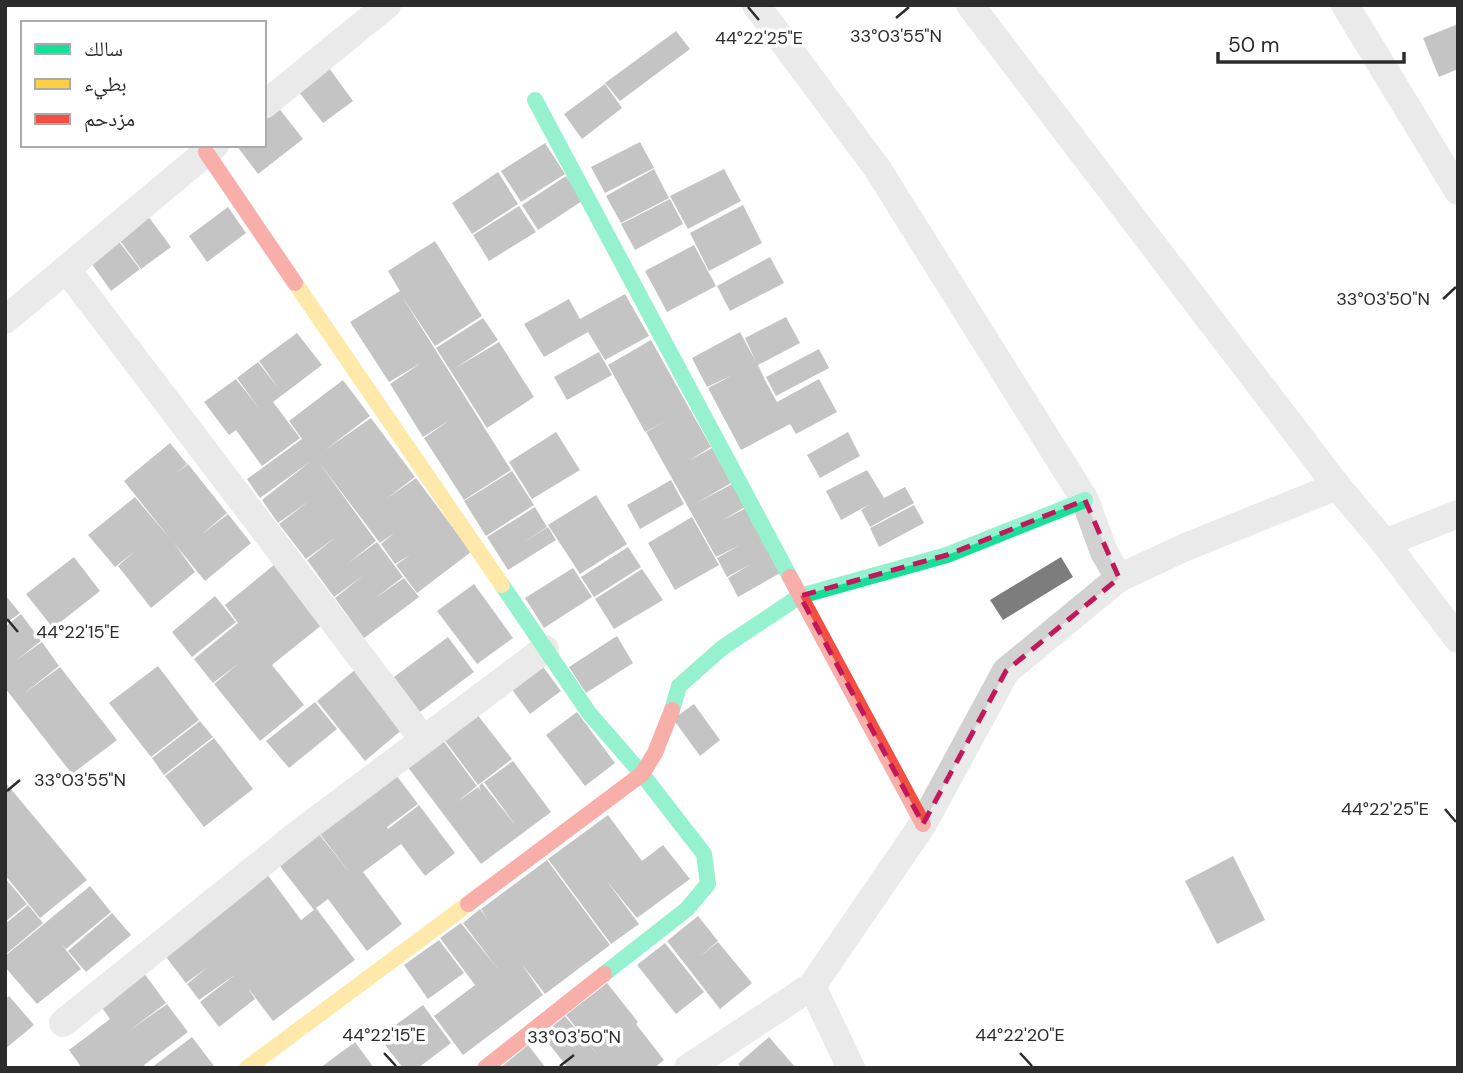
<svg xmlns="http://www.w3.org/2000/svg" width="1463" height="1073" viewBox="0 0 1463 1073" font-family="'DM Sans','Noto Naskh Arabic',sans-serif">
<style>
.building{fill:#7d7d7d}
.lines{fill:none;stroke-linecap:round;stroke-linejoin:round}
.street{stroke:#d1d1d1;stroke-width:28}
.fast{stroke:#16e098;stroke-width:16}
.slow{stroke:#ffcf43;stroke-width:16}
.jam{stroke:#f24e42;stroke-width:16}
.marked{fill:none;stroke:#c2185b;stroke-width:5;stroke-dasharray:14 9;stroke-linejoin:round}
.ticks{fill:none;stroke:#2c2c2c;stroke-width:2.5}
.ticks-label{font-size:18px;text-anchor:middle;fill:#2c2c2c;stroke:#fff;stroke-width:7;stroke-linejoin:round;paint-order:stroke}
</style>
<rect width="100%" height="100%" fill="#fff"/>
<!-- building -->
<g class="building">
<path d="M1458,24v45l-19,8 -16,-39z"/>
<path d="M676,31l14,18 -70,52 -15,-18z"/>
<path d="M329,68l24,33 -30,22 -24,-31z"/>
<path d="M605,84l17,24 -40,31 -18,-25z"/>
<path d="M278,107l25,32 -45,35 -22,-29h28v-27z"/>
<path d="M640,142l14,26 -49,25 -14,-26z"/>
<path d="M545,143l20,31 -44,28 -20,-31z"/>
<path d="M654,169l15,29 -48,25 -15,-27z"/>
<path d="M724,169l17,32 -53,28 -18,-33z"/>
<path d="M498,172l20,32 -46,30 -20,-31z"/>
<path d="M566,176l16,25 -44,29 -16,-25z"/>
<path d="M670,199l13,25 -48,26 -14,-26z"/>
<path d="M743,205l19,38 -53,28 -19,-38z"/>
<path d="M519,206l17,26 -47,29 -16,-26z"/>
<path d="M228,207l18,26 -39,29 -18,-26z"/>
<path d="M148,216l23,31 -30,22 -23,-31z"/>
<path d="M117,239l23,30 -29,22 -22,-31z"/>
<path d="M435,241l47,75 -47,30 -34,-51 110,175 -47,30 -40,-62 26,-18 -27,17 -33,-53 31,-21 -32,19 -39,-60 50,-31 -12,-20z"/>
<path d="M694,245l22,41 -49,26 -22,-41z"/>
<path d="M770,257l14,26 -54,28 -13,-25z"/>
<path d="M625,294l24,42 -44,24 -17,-28 -44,25 -20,-33 45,-25 11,20z"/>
<path d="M786,317l14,26 -42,22 7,15 12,22 42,-23 18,33 -41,22 -6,-10 -49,26 -33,-62 25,-13 -26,12 -15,-29 48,-26 16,30 -11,-24z"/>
<path d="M483,318l15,22 -44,29 45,-27 35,55 -47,31 -51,-80z"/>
<path d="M297,333l25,32 -49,37 27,36 -38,28 -26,-36 -7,5 -25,-33 32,-23 25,32 -24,-33 21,-16 21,27 -20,-28z"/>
<path d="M651,340l60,107 -23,14 24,-13 19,35 -36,21 37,-20 13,23 -24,14 25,-13 36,64 -44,25 -10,-19 23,-14 -24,13 -10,-19 23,-13 -24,12 -70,-125 23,-13 -24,13 -37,-67z"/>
<path d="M819,349l10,19 -53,28 -10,-19z"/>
<path d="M599,352l13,23 -45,25 -13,-23z"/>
<path d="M343,380l27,36 -45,34 46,-32 44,59 -29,22 30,-21 55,74 -54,41 -21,-28 14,-10 -15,9 -14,-20 13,-11 -14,10 -62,-82 58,80 -29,23 30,-22 26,35 -29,22 30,-21 15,19 -55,41 -29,-40 29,-23 -30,22 -27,-37 29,-23 -30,22 -27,-35 30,-23 -31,22 -16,-23 49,-39 -51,37 -13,-19 55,-40 -13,-18z"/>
<path d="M556,432l24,38 -48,29 -23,-37z"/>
<path d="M848,432l12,24 -40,22 -13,-23z"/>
<path d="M170,443l17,21 -12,10 13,-10 39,49 -26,22 27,-21 23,29 -46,38 -31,-38 21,29 -44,36 -33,-42 17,-15 -20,16 -27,-32 47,-38 36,43 -47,-59z"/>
<path d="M867,470l17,28 21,-11 9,16 -44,24 -9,-17 9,-6 -29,16 -15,-29z"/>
<path d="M512,471l22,34 -48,31 -22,-35z"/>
<path d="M671,480l13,24 -44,25 -13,-24z"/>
<path d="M596,495l31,49 -47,30 -32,-49z"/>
<path d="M914,505l10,18 -45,24 -9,-19z"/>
<path d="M535,507l12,20 -26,17 27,-17 8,13 -48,30 -21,-33z"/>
<path d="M692,517l27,48 -44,25 -27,-47z"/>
<path d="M628,547l13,20 -47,30 -13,-20z"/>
<path d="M74,557l26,34 -47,37 -27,-34z"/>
<path d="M1061,557l12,20 -70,43 -13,-20z"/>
<path d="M280,560l48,60 -56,45 32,40 -44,36 -46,-57 25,-21 -26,20 -19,-24 44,-36 -13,-18z"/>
<path d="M573,568l19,29 -48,31 -19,-30z"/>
<path d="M642,569l21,31 -49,29 -19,-30z"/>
<path d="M474,584l39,54 -36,26 -40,-53z"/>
<path d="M5,595l15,18 -15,11z"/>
<path d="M215,596l21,26 -44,35 -20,-25z"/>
<path d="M21,614l20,27 -26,20 27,-19 17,24 -37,29 38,-28 57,73 -45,34 -67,-86v-61z"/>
<path d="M617,636l16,27 -47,30 -17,-26z"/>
<path d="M448,637l26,35 -54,40 -26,-35z"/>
<path d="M538,660l23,31 -31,23 -23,-31z"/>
<path d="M158,666l41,54 -48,37 -42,-54z"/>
<path d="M356,669l48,59 -39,33 -48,-60z"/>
<path d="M315,702l22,27 -48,39 -23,-27z"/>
<path d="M694,704l26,36 -20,16 -27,-37z"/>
<path d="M577,712l38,51 -30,23 -39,-51z"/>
<path d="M476,713l36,46 -34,26 -35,-47z"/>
<path d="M200,721l13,16 -49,38 -12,-17z"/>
<path d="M214,738l39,51 -49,38 -39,-51z"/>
<path d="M442,739l35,47 -20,16 21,-15 3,4 -2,-5 3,-3 34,43 -32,-44 29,-21 38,51 -70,52 -74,-98z"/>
<path d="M393,771l25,33 -31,23 1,2 31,-24 36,48 -30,23 -24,-32 -38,28 39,52 -35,27 -39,-52 -12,9 39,52 -82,61 -25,-33 7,11 -36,28 -19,-25 36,-28 -37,26 -12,-16 21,-17 -22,16 -23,-30 104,-79 34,46 13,-10 -35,-45 40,-31 34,43 -33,-43z"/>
<path d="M5,782l82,98 -47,38 -35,-43z"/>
<path d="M608,815l34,46 21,-16 27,34 -53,39 -31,-38 33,44 -28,20 -63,-85z"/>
<path d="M1233,856l32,64 -48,24 -32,-63z"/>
<path d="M547,860l63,85 -65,49 -24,-31 22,32 -80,60 -29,-39 41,-31 -35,-47 21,-15 36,45 -34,-45 17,-14 8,11 -7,-11z"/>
<path d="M5,878l22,26 -22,18z"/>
<path d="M90,886l21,26 -45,37 -4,-4 19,24 -44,35 -32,-37v-11z"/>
<path d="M28,905l15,18 -38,32v-31z"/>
<path d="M112,913l19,22 -45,37 -18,-21z"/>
<path d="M698,916l20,25 -19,16 19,-15 34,41 -32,26 -53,-68z"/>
<path d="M439,940l25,33 -36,26 -24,-34z"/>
<path d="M665,943l39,49 -28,22 -39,-49z"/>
<path d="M144,973l22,30 -37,28 38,-27 21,28 -44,33 2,3h-64l-13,-18 41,-31 -10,-14z"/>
<path d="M607,983l31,39 -2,2 28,36 -10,8h-86l-26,-33 23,-19 33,39 -32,-40z"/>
<path d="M9,996l25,29 -29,24v-50z"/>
<path d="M423,1005l28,38 -33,25h-15l-24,-31z"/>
<path d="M192,1037l22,29 -3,2h-60z"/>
<path d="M769,1037l27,31h-54l-4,-4z"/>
<path d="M355,1042l19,26h-54z"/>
<path d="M528,1045l18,23h-46z"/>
</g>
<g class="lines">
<!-- street -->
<g class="street">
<path d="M756,5l121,163 208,332 19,52 15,26"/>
<path d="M970,5l367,481 48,57 73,96"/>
<path d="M1345,5l113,186"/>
<path d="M264,105l123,-100"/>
<path d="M67,270l356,469"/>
<path d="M5,320l210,-175"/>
<path d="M1385,543l73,-29"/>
<path d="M812,986l39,82"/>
<path d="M63,1023l239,-192 243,-182"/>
<path d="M688,1068l124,-82 111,-162 83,-153 113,-93 69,-32 149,-60"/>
</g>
<!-- fast -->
<g class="fast">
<path d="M535,100l255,477"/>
<path d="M502,585l87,128 53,61 62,80 4,30 -21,25 -83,65"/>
<path d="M672,710l7,-24 43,-38 78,-52 147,-41 138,-55"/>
</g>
<!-- slow -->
<g class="slow">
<path d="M295,283l207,302"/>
<path d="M247,1068l221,-164"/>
</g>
<!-- jam -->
<g class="jam">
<path d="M206,152l89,131"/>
<path d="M790,577l133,247"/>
<path d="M468,904l174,-130 13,-21 17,-43"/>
<path d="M485,1068l119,-94"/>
</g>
</g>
<!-- marked area -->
<path d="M0 0H1463V1073H0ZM1085,500l34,78 -113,93 -83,153 -123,-228 147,-41z" fill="#fff" fill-opacity=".55" fill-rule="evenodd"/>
<path class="marked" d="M1085,500l34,78 -113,93 -83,153 -123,-228 147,-41z"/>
<!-- ticks -->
<path class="ticks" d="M748,7l11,13M896,18l13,-11M1443,299l13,-12M7,619l11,13M7,791l13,-11M1445,809l11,13M384,1053l12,13M1020,1053l12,13M560,1066l14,-11"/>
<g class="ticks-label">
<text x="896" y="42">33°03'55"N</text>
<text x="759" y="44">44°22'25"E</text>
<text x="1383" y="305">33°03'50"N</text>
<text x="78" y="638">44°22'15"E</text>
<text x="80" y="786">33°03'55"N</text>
<text x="1385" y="815">44°22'25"E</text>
<text x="384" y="1041">44°22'15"E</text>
<text x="1020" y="1041">44°22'20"E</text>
<text x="574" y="1043">33°03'50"N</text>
</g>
<!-- border -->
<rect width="1463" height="1073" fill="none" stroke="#2c2c2c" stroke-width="14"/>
<!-- legend -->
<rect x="21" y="21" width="245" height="126" fill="#ffffff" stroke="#ababab" stroke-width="2"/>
<rect x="35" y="44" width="35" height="10" fill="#16e098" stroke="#ababab" stroke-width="2"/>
<text x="84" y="56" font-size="21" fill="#2c2c2c">سالك</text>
<rect x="35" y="79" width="35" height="10" fill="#ffcf43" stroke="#ababab" stroke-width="2"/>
<text x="84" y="91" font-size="21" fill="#2c2c2c">بطيء</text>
<rect x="35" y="114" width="35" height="10" fill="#f24e42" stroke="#ababab" stroke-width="2"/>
<text x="84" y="126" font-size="21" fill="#2c2c2c">مزدحم</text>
<!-- scale -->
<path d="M1218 52v10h186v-10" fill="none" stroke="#2c2c2c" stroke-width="3.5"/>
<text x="1228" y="52" font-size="21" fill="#2c2c2c" stroke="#ffffff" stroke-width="5" paint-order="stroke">50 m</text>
</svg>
